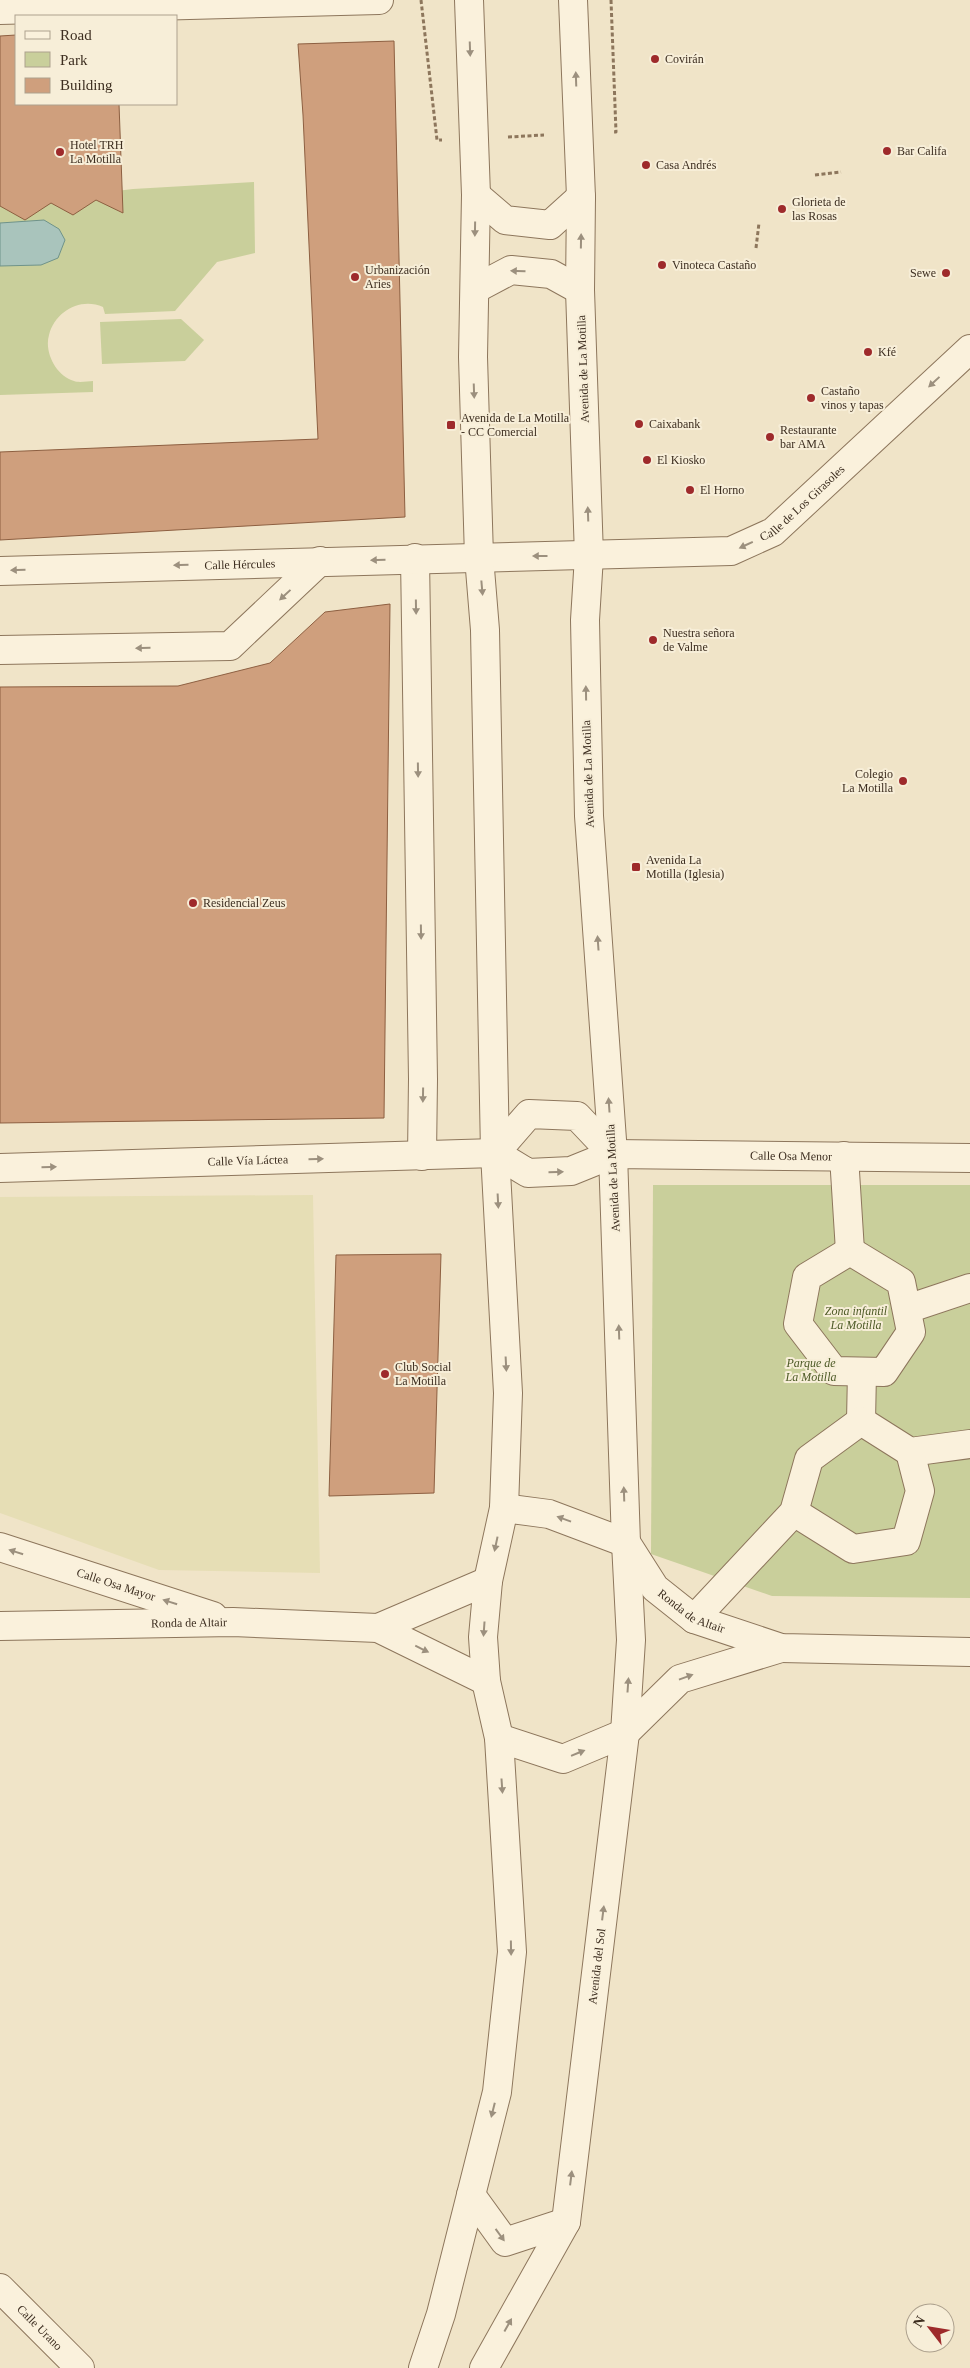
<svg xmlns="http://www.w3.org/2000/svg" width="970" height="2368" viewBox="0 0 970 2368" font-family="Georgia,serif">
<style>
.farmland{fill:#e6deb5}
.green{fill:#c9cf9b}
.water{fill:#a9c4bc;stroke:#6f938a}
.building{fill:#cf9f7d;stroke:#8d5f41}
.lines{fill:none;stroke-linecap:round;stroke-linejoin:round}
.minor-casing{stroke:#8d765c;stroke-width:30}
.path{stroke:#8d765c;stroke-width:3;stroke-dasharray:4 2.5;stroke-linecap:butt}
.minor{stroke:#faf1dc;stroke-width:28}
.oneway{fill:#9c907e}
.poi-dot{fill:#9e2a2b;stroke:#f7eed8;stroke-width:2}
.labels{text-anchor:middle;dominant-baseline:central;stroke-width:4;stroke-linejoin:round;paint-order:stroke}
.poi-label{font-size:12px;fill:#3d2e20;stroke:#f7eed8;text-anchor:start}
.street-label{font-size:12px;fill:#3d2e20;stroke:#f7eed8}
.park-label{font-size:12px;font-style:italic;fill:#4d5a26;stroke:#f7eed8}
</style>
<rect width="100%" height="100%" fill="#f0e4c8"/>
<!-- farmland -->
<path class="farmland" d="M313,1195l7,378 -161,-3 -159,-57v-316z"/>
<!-- green -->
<g class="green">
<path d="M254,182l1,71 -38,9 -42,49 -70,3 -2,-7c-22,-10 -48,4 -54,28 -5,17 7,41 25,46 5,2 14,0 19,0v11l-93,3v-190l133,-16z"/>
<path d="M181,319l23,21 -19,21 -83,3 -2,-42z"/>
<path d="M653,1185h317v413l-198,-2 -121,-42z"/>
</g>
<!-- water -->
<path class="water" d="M44,220l15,9 6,11 -7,18 -17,7 -41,1v-43z"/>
<!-- building -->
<g class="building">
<path d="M16,35v69h103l4,109 -27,-13 -23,15 -22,-12 -26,17 -25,-14v-170z"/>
<path d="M394,41l11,476 -405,23v-88l318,-13 -15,-324 -5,-71z"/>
<path d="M390,604l-6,514 -384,5v-436l178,-1 92,-23 55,-51z"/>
<path d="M441,1254l-7,239 -105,3 7,-241z"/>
</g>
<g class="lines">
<!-- minor casing -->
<g class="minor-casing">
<g id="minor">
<path d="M0,10l379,-10"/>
<path d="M476,195l29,25 45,5 31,-28"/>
<path d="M475,289l36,-19 40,4 29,16"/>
<path d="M415,558l8,521 -1,77"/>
<path id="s1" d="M0,571l731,-20 42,-19 197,-183"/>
<path d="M0,650l230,-4 90,-85"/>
<path id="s2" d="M495,1153l33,20 43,-2 42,-17 357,4"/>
<path d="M495,1153l34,-39 48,2 36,38"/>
<path d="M844,1156l6,95"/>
<path id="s3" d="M0,1168l495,-15"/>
<path d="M850,1251l51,31 10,50 -27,40 -50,-1 -36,-47 9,-47z"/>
<path d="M907,1309l63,-21"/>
<path d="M861,1421l49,31 60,-8"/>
<path d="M861,1421l1,-49"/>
<path d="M504,1508l45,6 77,29"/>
<path d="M794,1512l59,37 53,-8 14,-50 -10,-39"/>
<path id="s4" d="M627,1544l28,44 39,31 87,29 189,4"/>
<path id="s5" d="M0,1547l213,69"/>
<path d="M694,1619l100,-107 15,-53 52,-38"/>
<path id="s6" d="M0,1626l233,-4 145,6 108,53"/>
<path d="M378,1628l110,-47"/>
<path d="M499,1738l64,21 62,-26 55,-54 101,-31"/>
<path d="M471,2195l34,47 61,-20"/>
<path id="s7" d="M0,2288l80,80"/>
<path d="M423,2368l18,-54 56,-222 15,-140 -13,-214 -13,-57 -3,-44 5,-56 16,-73 4,-115 -13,-240 -10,-523 -6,-73 -6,-200 3,-162 -7,-195"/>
<path id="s8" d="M484,2368l82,-146 59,-489 6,-93 -5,-97 -13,-389 -24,-338 -4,-196 4,-64 -9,-266 1,-93 -8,-197"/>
</g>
</g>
<!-- path -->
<g class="path">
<path d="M421,0l16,140h5"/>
<path d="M611,0l5,132h-3"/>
<path d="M508,137l36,-2"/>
<path d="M815,175l26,-3"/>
<path d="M756,248l3,-25"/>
</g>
<!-- minor -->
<use href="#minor" class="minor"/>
</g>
<!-- one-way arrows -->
<defs><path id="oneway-solid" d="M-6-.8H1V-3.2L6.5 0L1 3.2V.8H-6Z" transform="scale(1.25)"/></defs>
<g class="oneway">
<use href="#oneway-solid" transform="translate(470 49) rotate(88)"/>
<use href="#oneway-solid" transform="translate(576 79) rotate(-92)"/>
<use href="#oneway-solid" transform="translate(475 229) rotate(91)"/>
<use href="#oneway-solid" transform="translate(581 241) rotate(-89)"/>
<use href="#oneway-solid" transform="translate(518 271) rotate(-178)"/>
<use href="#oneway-solid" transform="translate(934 382) rotate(137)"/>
<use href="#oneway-solid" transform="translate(474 391) rotate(88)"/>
<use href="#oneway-solid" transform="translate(588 514) rotate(-92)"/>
<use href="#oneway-solid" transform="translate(746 545) rotate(155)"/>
<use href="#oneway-solid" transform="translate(540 556) rotate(180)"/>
<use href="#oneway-solid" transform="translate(378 560) rotate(178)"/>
<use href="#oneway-solid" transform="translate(181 565) rotate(178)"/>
<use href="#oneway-solid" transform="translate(18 570) rotate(178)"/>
<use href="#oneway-solid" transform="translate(482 588) rotate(85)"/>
<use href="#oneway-solid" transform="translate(285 595) rotate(137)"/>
<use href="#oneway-solid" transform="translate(416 607) rotate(89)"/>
<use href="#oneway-solid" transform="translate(143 648) rotate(179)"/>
<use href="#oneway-solid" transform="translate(586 693) rotate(-91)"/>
<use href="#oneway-solid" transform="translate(418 770) rotate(89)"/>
<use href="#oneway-solid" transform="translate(421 932) rotate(89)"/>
<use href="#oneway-solid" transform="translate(598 943) rotate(-94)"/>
<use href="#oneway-solid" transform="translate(423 1095) rotate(91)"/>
<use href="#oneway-solid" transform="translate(609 1105) rotate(-94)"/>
<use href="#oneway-solid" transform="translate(316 1159) rotate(-2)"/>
<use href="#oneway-solid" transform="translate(49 1167) rotate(-2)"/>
<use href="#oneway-solid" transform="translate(556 1172) rotate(-2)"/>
<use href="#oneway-solid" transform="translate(498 1201) rotate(87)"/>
<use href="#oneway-solid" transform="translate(619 1332) rotate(-92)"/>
<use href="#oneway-solid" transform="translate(506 1364) rotate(87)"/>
<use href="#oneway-solid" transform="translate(624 1494) rotate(-92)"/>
<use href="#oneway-solid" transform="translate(564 1519) rotate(-160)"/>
<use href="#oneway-solid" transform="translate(496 1544) rotate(102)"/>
<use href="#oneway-solid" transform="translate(16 1552) rotate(-162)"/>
<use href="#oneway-solid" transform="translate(170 1602) rotate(-162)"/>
<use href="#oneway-solid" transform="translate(484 1629) rotate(94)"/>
<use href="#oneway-solid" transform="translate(422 1649) rotate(26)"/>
<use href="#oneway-solid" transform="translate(686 1677) rotate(-20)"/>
<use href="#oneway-solid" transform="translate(628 1685) rotate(-86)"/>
<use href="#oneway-solid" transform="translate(578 1753) rotate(-22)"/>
<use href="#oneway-solid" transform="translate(502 1786) rotate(86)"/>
<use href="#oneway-solid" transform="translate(603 1913) rotate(-83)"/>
<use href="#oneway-solid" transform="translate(511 1948) rotate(89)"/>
<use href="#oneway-solid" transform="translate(493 2110) rotate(104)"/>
<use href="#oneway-solid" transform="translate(571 2178) rotate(-83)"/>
<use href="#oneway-solid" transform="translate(500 2235) rotate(54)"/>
<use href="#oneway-solid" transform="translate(508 2325) rotate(-61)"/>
</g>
<!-- markers -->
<g class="poi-dot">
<circle cx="655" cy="59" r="5"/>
<circle cx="887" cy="151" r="5"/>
<circle cx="60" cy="152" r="5"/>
<circle cx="646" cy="165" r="5"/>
<circle cx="782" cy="209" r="5"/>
<circle cx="662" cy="265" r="5"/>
<circle cx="946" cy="273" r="5"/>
<circle cx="355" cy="277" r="5"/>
<circle cx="868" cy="352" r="5"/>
<circle cx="811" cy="398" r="5"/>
<circle cx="639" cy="424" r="5"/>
<rect x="446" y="420" width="10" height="10" rx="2.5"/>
<circle cx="770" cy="437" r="5"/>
<circle cx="647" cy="460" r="5"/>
<circle cx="690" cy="490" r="5"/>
<circle cx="653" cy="640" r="5"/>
<circle cx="903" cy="781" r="5"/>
<rect x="631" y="862" width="10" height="10" rx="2.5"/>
<circle cx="193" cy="903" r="5"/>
<circle cx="385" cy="1374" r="5"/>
</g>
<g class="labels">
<!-- poi labels -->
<g class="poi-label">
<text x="665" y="59">Covirán</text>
<text x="70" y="145">Hotel TRH<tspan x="70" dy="14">La Motilla</tspan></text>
<text x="897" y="151">Bar Califa</text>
<text x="656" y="165">Casa Andrés</text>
<text x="792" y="202">Glorieta de<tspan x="792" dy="14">las Rosas</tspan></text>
<text x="672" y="265">Vinoteca Castaño</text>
<text x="365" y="270">Urbanización<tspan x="365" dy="14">Aries</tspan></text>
<text x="936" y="273" text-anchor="end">Sewe</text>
<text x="878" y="352">Kfé</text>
<text x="821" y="391">Castaño<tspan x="821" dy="14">vinos y tapas</tspan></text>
<text x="461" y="418">Avenida de La Motilla<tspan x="461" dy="14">- CC Comercial</tspan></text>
<text x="649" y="424">Caixabank</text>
<text x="780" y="430">Restaurante<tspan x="780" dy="14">bar AMA</tspan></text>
<text x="657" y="460">El Kiosko</text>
<text x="700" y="490">El Horno</text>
<text x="663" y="633">Nuestra señora<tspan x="663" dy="14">de Valme</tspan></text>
<text x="893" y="774" text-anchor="end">Colegio<tspan x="893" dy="14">La Motilla</tspan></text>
<text x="646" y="860">Avenida La<tspan x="646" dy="14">Motilla (Iglesia)</tspan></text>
<text x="203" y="903">Residencial Zeus</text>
<text x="395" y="1367">Club Social<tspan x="395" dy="14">La Motilla</tspan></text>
</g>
<!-- street labels -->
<g class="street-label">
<text transform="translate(583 369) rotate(-92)">Avenida de La Motilla</text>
<text stroke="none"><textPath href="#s1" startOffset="818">Calle de Los Girasoles</textPath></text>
<text stroke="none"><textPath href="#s1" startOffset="240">Calle Hércules</textPath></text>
<text transform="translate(588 774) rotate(-92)">Avenida de La Motilla</text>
<text stroke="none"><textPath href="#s2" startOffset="305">Calle Osa Menor</textPath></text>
<text stroke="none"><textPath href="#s3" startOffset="248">Calle Vía Láctea</textPath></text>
<text transform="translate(613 1178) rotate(-93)">Avenida de La Motilla</text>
<text stroke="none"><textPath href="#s5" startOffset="122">Calle Osa Mayor</textPath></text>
<text stroke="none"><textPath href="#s4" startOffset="96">Ronda de Altair</textPath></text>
<text stroke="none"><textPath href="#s6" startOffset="189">Ronda de Altair</textPath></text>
<text stroke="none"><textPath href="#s8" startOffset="425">Avenida del Sol</textPath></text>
<text stroke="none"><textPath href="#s7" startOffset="56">Calle Urano</textPath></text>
</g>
<!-- park labels -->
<g class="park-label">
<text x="856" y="1311">Zona infantil<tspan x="856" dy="14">La Motilla</tspan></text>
<text x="811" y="1363">Parque de<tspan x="811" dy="14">La Motilla</tspan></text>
</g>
</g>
<!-- legend -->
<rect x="15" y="15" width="162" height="90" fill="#f7eed8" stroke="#ada18e"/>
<rect x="25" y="31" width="25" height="8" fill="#faf1dc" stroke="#ada18e"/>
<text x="60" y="40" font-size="15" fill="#3d2e20">Road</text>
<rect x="25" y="52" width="25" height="15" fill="#c9cf9b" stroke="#ada18e"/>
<text x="60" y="65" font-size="15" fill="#3d2e20">Park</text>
<rect x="25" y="78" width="25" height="15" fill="#cf9f7d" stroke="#ada18e"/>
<text x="60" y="90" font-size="15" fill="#3d2e20">Building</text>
<!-- north arrow -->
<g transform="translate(930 2328) rotate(301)"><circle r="24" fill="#f7eed8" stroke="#ada18e"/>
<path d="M0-4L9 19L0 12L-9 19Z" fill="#9e2a2b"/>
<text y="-8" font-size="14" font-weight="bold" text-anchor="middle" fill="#3d2e20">N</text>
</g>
</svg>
